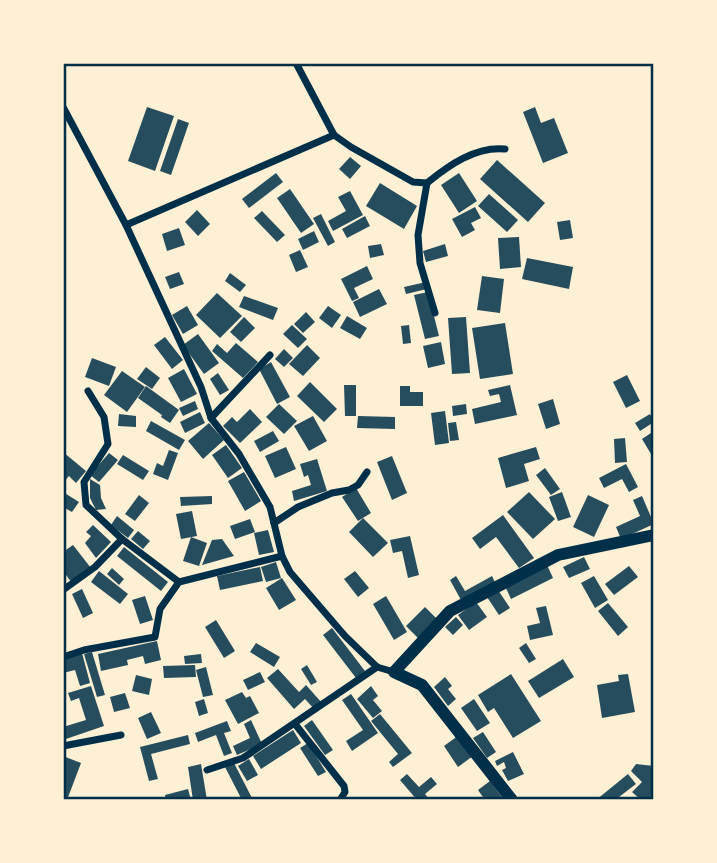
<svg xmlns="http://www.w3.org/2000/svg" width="717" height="863" viewBox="0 0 717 863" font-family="Commissioner,sans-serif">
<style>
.building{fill:#264d5e}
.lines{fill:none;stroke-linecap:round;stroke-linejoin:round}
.minor{stroke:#003049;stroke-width:7}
.tertiary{stroke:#003049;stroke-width:12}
.neatline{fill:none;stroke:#003049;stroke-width:2.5}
</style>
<rect width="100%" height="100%" fill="#fdf0d5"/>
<!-- building -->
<g class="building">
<path d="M147,107l27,9 -19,55 -27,-10z"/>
<path d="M535,107l6,16 13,-5 14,35 -25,10 -20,-51z"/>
<path d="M178,119l11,4 -18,52 -11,-4z"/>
<path d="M350,157l11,9 -11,13 -11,-10z"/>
<path d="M497,160l48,43 -17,19 -48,-43z"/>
<path d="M276,173l7,9 -34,26 -7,-9z"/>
<path d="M459,173l18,28 -18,12 -18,-28z"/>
<path d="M380,183l37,23 -13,23 -38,-23z"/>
<path d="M290,189l24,35 -13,9 -24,-35z"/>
<path d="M350,191l13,24 -30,16 -5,-10 18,-10 -8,-14z"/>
<path d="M489,194l29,26 -11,12 -29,-26z"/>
<path d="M475,207l6,11 -10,5 4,7 -13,7 -10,-18z"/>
<path d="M197,210l13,14 -12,12 -13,-14z"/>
<path d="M262,211l23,24 -8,7 -23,-24z"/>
<path d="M321,214l14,28 -7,4 -15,-28z"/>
<path d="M365,216l5,10 -23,12 -5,-9z"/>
<path d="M570,220l3,18 -13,2 -3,-18z"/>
<path d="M179,228l6,17 -18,6 -5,-17z"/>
<path d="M314,231l5,11 -16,8 -5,-11z"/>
<path d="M519,237l2,30 -21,2 -2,-31z"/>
<path d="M381,244l3,11 -14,3 -2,-12z"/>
<path d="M445,244l3,12 -22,6 -3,-11z"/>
<path d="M300,250l8,17 -12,5 -7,-17z"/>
<path d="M527,258l46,9 -4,22 -47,-10z"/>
<path d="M367,266l6,13 -19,9 5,10 -7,3 -11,-22z"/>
<path d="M179,272l5,12 -14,5 -5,-12z"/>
<path d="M230,273l16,12 -6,7 -15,-11z"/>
<path d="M482,276l22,3 -4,34 -23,-3z"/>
<path d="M426,282l1,7 -21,5 -2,-7z"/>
<path d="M379,289l8,15 -27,13 -7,-15z"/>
<path d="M428,292l11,44 -14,3 -11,-44z"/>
<path d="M217,293l25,23 -22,22 -24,-23z"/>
<path d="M244,296l34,12 -5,12 -34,-13z"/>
<path d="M187,306l11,19 -15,9 -11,-19z"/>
<path d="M328,306l13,9 -9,13 -13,-10z"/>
<path d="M306,312l9,10 -12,11 -9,-9z"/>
<path d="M347,316l20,12 -7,11 -20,-11z"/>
<path d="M244,317l11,11 -14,14 -11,-10z"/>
<path d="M466,317l4,56 -18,1 -4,-56z"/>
<path d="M505,323l8,51 -33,5 -8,-51z"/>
<path d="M292,325l15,14 -9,9 -15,-14z"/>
<path d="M409,325l2,18 -8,1 -2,-18z"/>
<path d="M198,334l21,29 -15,11 -21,-29z"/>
<path d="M165,337l18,23 -11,9 -18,-24z"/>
<path d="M441,342l4,22 -17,4 -5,-22z"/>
<path d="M236,343l22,19 -15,16 -31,-27 5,-7 10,9z"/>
<path d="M307,345l13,13 -17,18 -14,-12z"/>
<path d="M284,349l9,9 -9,9 -9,-8z"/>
<path d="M92,358l24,9 -7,19 -24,-9z"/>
<path d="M271,362l19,35 -13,7 -18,-35z"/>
<path d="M146,367l14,11 -8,11 -15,-10z"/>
<path d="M184,369l13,25 -16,8 -13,-24z"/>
<path d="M122,371l23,16 -18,25 -23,-17z"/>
<path d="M218,373l11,17 -9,5 -10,-16z"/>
<path d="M627,375l13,26 -14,7 -13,-26z"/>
<path d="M310,382l27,27 -13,13 -27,-26z"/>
<path d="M344,385h12v31h-11z"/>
<path d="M510,385l7,30 -42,9 -3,-15 29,-7 -2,-8 -9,2 -2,-6z"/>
<path d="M146,386l33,24 -9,13 -9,-6 1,-2 -24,-17z"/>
<path d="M400,386h10v6h13v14h-23z"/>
<path d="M553,399l7,25 -14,5 -8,-25z"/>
<path d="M195,401l3,8 -15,7 -4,-8z"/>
<path d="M279,404l18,17 -13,13 -18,-17z"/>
<path d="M466,404l1,10 -14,2 -1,-10z"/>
<path d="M250,409l12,13 -22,21 -17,-17 9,-9 5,5z"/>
<path d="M445,411l4,32 -14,2 -4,-32z"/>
<path d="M200,412l5,11 -20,10 -5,-11z"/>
<path d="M119,414l17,2v11l-18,-1z"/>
<path d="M650,414l4,8 -14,9 -5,-8z"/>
<path d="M313,416l14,25 -18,10 -15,-25z"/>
<path d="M358,416l37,1v12l-38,-1z"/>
<path d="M151,421l34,19 -6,10 -33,-19z"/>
<path d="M456,422l3,18 -9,1 -2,-18z"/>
<path d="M209,423l15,17 -21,19 -15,-18z"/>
<path d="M273,431l6,10 -19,11 -6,-11z"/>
<path d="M654,431v28l-12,-20z"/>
<path d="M625,438l2,24 -12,1 -1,-24z"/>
<path d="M226,445l16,23 -14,10 -16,-23z"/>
<path d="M286,447l10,22 -21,9 -10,-22z"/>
<path d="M536,447l4,12 -16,5 5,17 -23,7 -8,-30z"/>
<path d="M169,450l9,3 -10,27 -15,-6 4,-11 6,3z"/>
<path d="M63,452l23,19 -10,12 -7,-7 -6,7z"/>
<path d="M109,453l9,7 -19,22 -9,-7z"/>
<path d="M123,455l26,16 -6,9 -26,-16z"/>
<path d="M392,456l15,37 -15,7 -15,-38z"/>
<path d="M317,459l10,32 -33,10 -2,-10 19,-6 -3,-10 -4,2 -4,-13z"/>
<path d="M626,464l12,23 -9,5 -7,-13 -18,9 -5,-10z"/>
<path d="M545,468l15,21 -9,6 -15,-20z"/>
<path d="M244,472l17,29 -16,10 -17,-30z"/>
<path d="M90,479l10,6 1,13 5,11 -10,1 -6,-12z"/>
<path d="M356,488l15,25 -13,8 -16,-24z"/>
<path d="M63,492l16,10 -7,10 -9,-5z"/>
<path d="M529,492l26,27 -22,20 -26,-27z"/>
<path d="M562,492l9,25 -13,4 -9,-24z"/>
<path d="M139,495l10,8 -14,18 -10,-7z"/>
<path d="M588,495l21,10 -15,32 -21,-10z"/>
<path d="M212,496v8l-31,2 -1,-9z"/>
<path d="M642,496l12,28 -33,15 -5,-12 24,-11 -7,-16z"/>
<path d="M192,511l5,25 -16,3 -5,-25z"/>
<path d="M503,515l31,43 -15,10 -23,-31 -16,12 -8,-11z"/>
<path d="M117,516l17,14 -6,8 -17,-13z"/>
<path d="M363,518l25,25 -15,14 -24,-25z"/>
<path d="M250,519l5,13 -20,7 -5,-13z"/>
<path d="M93,525l18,17 -15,16 -11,-15 6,-7 -5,-4z"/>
<path d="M268,530l6,22 -15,3 -5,-22z"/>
<path d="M138,531l12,10 -7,8 -12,-10z"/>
<path d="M410,536l9,39 -11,3 -6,-27 -9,2 -3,-13z"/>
<path d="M191,537l16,6 -8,23 -16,-5z"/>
<path d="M222,539l12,17 -32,9 10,-25z"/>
<path d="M73,545l18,23 -19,15 -9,-12v-19z"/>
<path d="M124,547l44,35 -7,9 -44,-35z"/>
<path d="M584,557l6,12 -21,9 -6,-11z"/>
<path d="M276,562l5,16 -15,4 -5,-15z"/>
<path d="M547,565l6,13 -42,21 -6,-13z"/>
<path d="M629,566l9,11 -24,18 -9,-11z"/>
<path d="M260,567l3,14 -43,9 -3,-14z"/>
<path d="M112,568l12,11 -5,6 -12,-11z"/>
<path d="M99,571l29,23 -8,10 -29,-22z"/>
<path d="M355,571l14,17 -11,9 -14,-18z"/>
<path d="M456,576l9,15 27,-15 4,8 -35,16 -11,-20z"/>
<path d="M594,576l14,24 -13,8 -14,-25z"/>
<path d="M282,578l14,22 -17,10 -13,-22z"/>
<path d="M82,589l11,24 -10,5 -11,-24z"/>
<path d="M498,590l12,18 -11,7 -12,-18z"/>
<path d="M145,596l8,24 -13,4 -8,-24z"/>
<path d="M386,596l21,36 -13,8 -21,-36z"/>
<path d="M476,602l11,15 -18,13 -11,-15z"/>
<path d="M608,603l20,24 -10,9 -20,-25z"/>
<path d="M546,606l7,29 -23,5 -3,-14 13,-3 -4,-15z"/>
<path d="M425,607l13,13 -19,19 -13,-13z"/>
<path d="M456,617l7,8 -10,10 -8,-8z"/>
<path d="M216,620l19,31 -11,7 -19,-31z"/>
<path d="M332,628l33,43 -9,7 -33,-43z"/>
<path d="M157,641l4,19 -16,4 -2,-8 -16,4 1,5 -27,6 -3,-17z"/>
<path d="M256,643l24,14 -6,10 -24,-15z"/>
<path d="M526,643l10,16 -7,4 -10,-15z"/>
<path d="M92,652l13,43 -8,2 -13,-43z"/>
<path d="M82,653l8,30 -10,3 -5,-16 -12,3v-15z"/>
<path d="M201,654l1,9 -17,1 -1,-8z"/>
<path d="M563,659l11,18 -35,21 -11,-17z"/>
<path d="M195,665l1,12 -32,1 -1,-12z"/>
<path d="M307,665l10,17 -6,3 -10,-16z"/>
<path d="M206,667l7,28 -10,2 -7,-27z"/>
<path d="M278,669l21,23 7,-7 16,18 -7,7 -10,-11 -11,10 -27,-31z"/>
<path d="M260,672l5,10 -17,8 -5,-10z"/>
<path d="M511,674l30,47 -28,17 -19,-30 -6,4 -10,-17z"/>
<path d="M628,674l7,38 -33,6 -5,-33 22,-4 -1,-6z"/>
<path d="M136,675l16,4 -3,16 -17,-4z"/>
<path d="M445,677l7,9 -4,3 8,10 -8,7 -14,-19z"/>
<path d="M91,686l13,40 -41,14v-13l23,-7 -7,-22 -8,3 -3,-8z"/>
<path d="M371,686l7,10 -5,4 9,11 -9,7 -16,-19z"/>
<path d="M242,692l4,6 4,-2 9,17 -21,11 -13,-24z"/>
<path d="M125,693l5,15 -16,4 -4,-15z"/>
<path d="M351,694l27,39 -26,18 -6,-10 17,-11 -21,-30z"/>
<path d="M204,699l4,14 -9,3 -4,-14z"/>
<path d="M474,699l16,24 -13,8 -16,-23z"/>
<path d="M151,712l10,21 -14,6 -9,-21z"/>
<path d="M380,714l32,39 -19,14 -4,-5 9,-8 -27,-33z"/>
<path d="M251,720l11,24 -25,11 -4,-9 17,-8 -6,-14z"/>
<path d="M312,720l21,30 -8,5 -21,-29z"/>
<path d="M227,721l4,10 -7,2 8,20 -8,3 -8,-21 -18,7 -3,-9z"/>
<path d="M293,730l8,13 -40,26 -8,-13z"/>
<path d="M483,732l13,20 -9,6 -14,-20z"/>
<path d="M188,735l2,9 -39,10 7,25 -9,2 -9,-34z"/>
<path d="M459,735l14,21 -15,11 -14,-21z"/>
<path d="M308,743l18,29 -8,4 -18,-28z"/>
<path d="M513,752l11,22 -16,7 -6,-11 4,-2 -2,-6 -7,4 -2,-5z"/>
<path d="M63,756l18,7 -14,37h-4z"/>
<path d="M249,759l9,16 -11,6 -9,-15z"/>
<path d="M234,763l18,35 -5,2h-5l-17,-33z"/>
<path d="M201,764l6,36h-14l-5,-33z"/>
<path d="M636,764l18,2v28l-6,6h-7l-9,-8 10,-10 -11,-11z"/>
<path d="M407,774l12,13 12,-10 6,7 -12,10 5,6h-13l-17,-20z"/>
<path d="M628,774l8,10 -21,16h-19z"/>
<path d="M490,781l14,19h-19l-7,-10z"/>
<path d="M188,789l3,11h-25l-1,-5z"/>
</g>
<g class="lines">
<!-- minor -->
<g class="minor">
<path d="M296,63l38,72 17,12 62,35 14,1c22,-18 49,-37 78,-34"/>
<path d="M63,107l63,118 75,162 10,31 28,36 31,53 12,49 8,16 55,64 32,31 17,5"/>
<path d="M427,183l-9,52 2,28 15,50"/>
<path d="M126,225l208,-90"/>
<path d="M88,391l16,26 4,27 -24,38 2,23 36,34 57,43"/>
<path d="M211,418l59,-63"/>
<path d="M274,523l24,-16 34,-14 17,-3 9,-5 9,-13"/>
<path d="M63,590l32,-23 27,-28"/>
<path d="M63,657l21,-7 71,-13 5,-28 19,-27 103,-26"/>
<path d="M295,724l49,62 1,6 -5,8"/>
<path d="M63,746l58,-11"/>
<path d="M207,770l36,-12 134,-91"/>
</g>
<!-- tertiary -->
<path class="tertiary" d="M512,800l-90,-115 -28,-13 56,-61 108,-56 96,-20"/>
</g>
<!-- border -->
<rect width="717" height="863" fill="none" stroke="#fdf0d5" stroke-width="130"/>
<rect x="65" y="65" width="587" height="733" class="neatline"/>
</svg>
